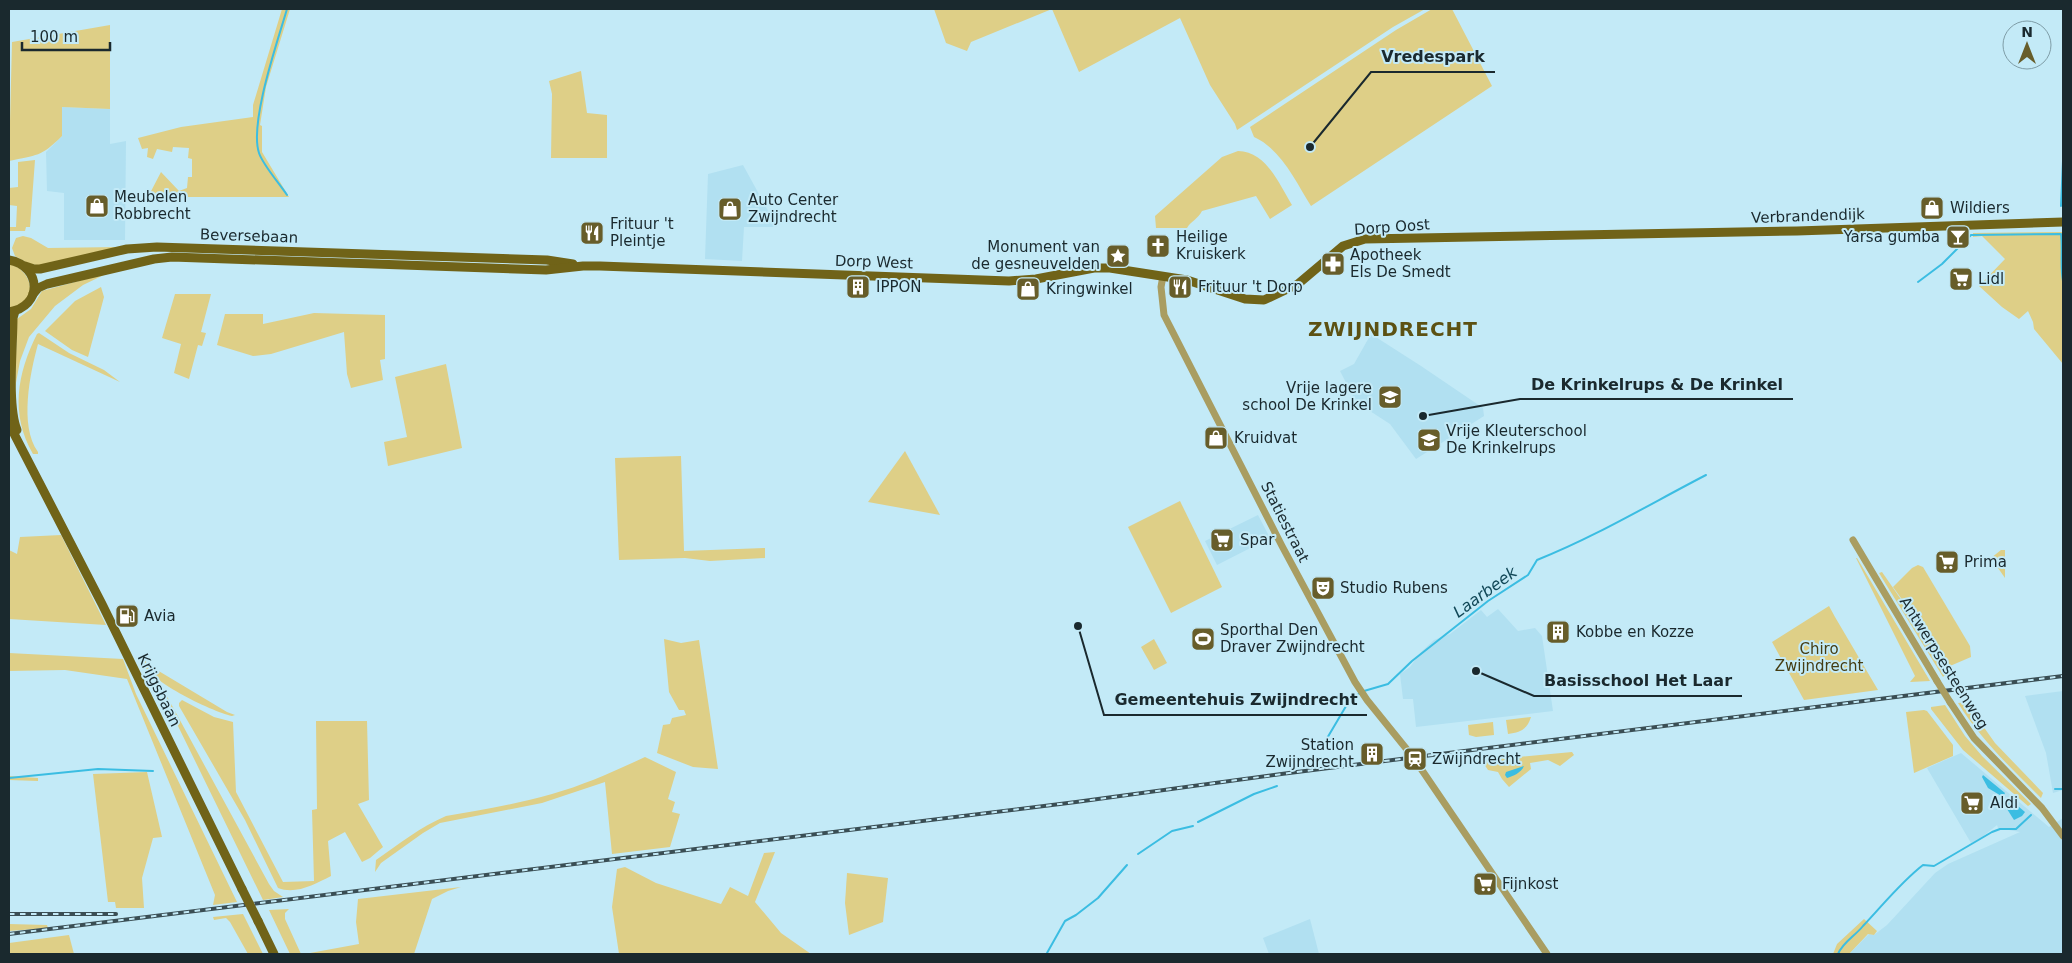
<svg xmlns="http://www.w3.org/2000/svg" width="2072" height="963" viewBox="0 0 2072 963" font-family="'DejaVu Sans',sans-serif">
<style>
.built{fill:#b1e0f1}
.green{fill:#decf87}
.water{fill:#3bbde2}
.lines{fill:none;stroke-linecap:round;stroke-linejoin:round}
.stream{stroke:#3bbde2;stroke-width:2}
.minor{stroke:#a99d61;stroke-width:7}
.major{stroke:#706318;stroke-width:9}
.rail-casing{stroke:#3a4e54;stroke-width:4}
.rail{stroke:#c3eaf7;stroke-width:2;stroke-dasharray:5.5;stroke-linecap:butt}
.minor-bridge{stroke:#a99d61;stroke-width:7}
.major-bridge{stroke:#706318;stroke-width:9}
.labels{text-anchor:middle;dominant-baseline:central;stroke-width:4;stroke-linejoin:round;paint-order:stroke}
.poi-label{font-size:15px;fill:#1a292e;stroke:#c3eaf7;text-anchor:start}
.street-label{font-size:15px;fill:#1a292e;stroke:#c3eaf7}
.park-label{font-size:15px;fill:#453d13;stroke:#c3eaf7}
.water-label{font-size:16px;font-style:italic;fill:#124858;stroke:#c3eaf7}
.district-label{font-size:20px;font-weight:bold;letter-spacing:1px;fill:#5c5113;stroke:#c3eaf7}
.leader{fill:none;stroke:#1a292e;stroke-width:2}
.callout-dot{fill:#1a292e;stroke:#c3eaf7;stroke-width:2}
.callout-label{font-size:16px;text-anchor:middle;font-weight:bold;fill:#1a292e;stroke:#c3eaf7;stroke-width:4;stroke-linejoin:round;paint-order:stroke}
</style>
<rect width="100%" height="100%" fill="#c3eaf7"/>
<!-- built -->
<g class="built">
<path d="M62,107l48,2v35l16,-3 -1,99h-61v-47l-17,-2 -1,-39 16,-16z"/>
<path d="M743,165l34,62h-33l-2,34 -37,-2 3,-85z"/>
<path d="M1371,334l50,32 62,42 1,8 -68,43 -26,-35 -34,-22 -16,-31 14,-7z"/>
<path d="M1258,515l12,23 -53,27 -12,-24z"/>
<path d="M1498,609l20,22 17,-3 7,8 11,75 -137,16 -3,-28h-10l-3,-25 10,-7 11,-15 13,-12 16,-6 31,-24 6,7z"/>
<path d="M2063,691v99l-10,3 -7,-40 -21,-57z"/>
<path d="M1961,753l88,74 14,-9v136h-214l20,-20 5,1 13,-10 48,-52 13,-9 72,-32 -22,-4 -1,-3 -16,13 -10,5 -44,-75z"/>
<path d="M1310,919l9,35h-50l-6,-16z"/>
</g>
<!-- green -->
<g class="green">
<path d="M282,9h8l-24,78 -6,38 2,1v26l27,45h-141l13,-25 18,19 8,-3 1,-11h4v-18l-4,-1 1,-10 -16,-1 -1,5 -15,-3 -4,10 -6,-2 1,-9 -6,1 -4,-11 43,-11 72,-10v-12z"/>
<path d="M934,9h491l-32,18 -156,103 -2,-6 -25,-39 -30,-67 -101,54 -27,-63 -81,33 -4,9 -21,-8z"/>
<path d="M1432,9h20l40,77 -181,120c-15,-24 -30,-57 -57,-69l-4,-10 146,-97z"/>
<path d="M110,25v84l-48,-2v29c-21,21 -25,19 -53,25l3,-119z"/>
<path d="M581,71l6,42 20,2v43h-56l1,-64 -3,-13z"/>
<path d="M1238,151c29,1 41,33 54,54l-22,14 -14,-23 -54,15c-4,8 -11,10 -15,17h-31l-1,-12 67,-59z"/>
<path d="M35,160l-5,67h-4l-1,4h-16v-4h7l1,-21 -8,-1v-17l9,-1v-25z"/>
<path d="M2063,232v132l-29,-35 -1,-7 -5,-11 -9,8 -17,-12 -23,-21 26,-27 -23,-23 -9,1v-4z"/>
<path d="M23,236l8,2 17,10 70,-1 -75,19 -14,-2 -14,-8 -3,-8 4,-10z"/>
<path d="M9,264c18,3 31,29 11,41 -3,1 -8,2 -11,3z"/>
<path d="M108,273l-25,12 -28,21 -26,31 -9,24 -5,27 2,-69 14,-10 11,-18z"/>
<path d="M101,287l3,10 -16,60 -16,-7 -27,-19 30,-30z"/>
<path d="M175,294h36l-10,38 5,1 -4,13 -4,-1 -9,34 -15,-6 7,-29 -19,-6z"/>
<path d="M314,313l71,2v44l-5,1 3,20 -32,8 -4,-14 -3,-42 -73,22 -18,2 -36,-11 8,-31h38v10z"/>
<path d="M39,333l30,20 35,17 16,12 -82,-38c-8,29 -19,82 0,108v2h-5c-23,-40 -16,-80 4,-120z"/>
<path d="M446,364l16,84 -74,18 -4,-24 23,-5 -12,-60z"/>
<path d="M905,451l35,64 -72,-13z"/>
<path d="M681,456l3,95 81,-3v10l-55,3 -25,-3 -66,2 -4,-102z"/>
<path d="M1180,501l42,86 -51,26 -43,-86z"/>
<path d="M61,535l45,90 -97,-6v-69l8,4 3,-17z"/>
<path d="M2001,550h4v28l-14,-20z"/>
<path d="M1856,558h1l73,123 -20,1 5,-6z"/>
<path d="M1918,565l5,2 47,79 1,11 -21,9 -57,-79 19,-19z"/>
<path d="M1882,572l68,98 -7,7 -64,-104z"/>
<path d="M1829,606l6,11 43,73 -74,10 -32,-58z"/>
<path d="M664,639l17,4 18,-3 19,129 -25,-2 -36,-14 6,-28 7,-1 2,-6 14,-3 -2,-5h-5l-10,-18z"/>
<path d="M1154,639l13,24 -13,7 -13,-23z"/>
<path d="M9,653l114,6 13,35 101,208 -24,3 2,-10 -88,-216 -62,-9 -56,1z"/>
<path d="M143,656l4,8 80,48 8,3 -3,1c-21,-5 -88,-36 -92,-59z"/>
<path d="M157,683l6,6 106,195 5,7 9,6 -20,3z"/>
<path d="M182,700l32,17 19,5 3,70 47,90 31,-1 -2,-71 5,-1 -1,-88h51l2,79 -11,4 25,43 -13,11 -8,4 -17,-30 -17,9 3,35c-16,8 -35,19 -53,12l-33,-68 -66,-114v-3z"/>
<path d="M1966,702l29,41 48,50 -2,5c-30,-30 -60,-58 -83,-95z"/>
<path d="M1945,705l20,31 17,20 49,48 -3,2 -65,-56 -32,-41v-2z"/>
<path d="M1924,710l3,1 26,34v11l-39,17 -8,-61z"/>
<path d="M1531,717c-4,13 -11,15 -23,17l-2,-14z"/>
<path d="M1493,722l1,13 -18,2 -7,-2 -1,-10z"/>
<path d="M1572,752l2,3 -14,11 -12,-6 -18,3 1,6 -22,18 -7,-8 -4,-7 -10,-2 -4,-6 2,-4z"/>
<path d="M645,757l31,15 -8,27 7,3 -3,10 8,2 -10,33 -58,7 -7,-72 -63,21 -102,20 -17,10 -42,30 -6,9 1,-12c23,-16 44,-33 70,-44 35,-6 71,-12 106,-22 32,-9 63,-23 93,-37z"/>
<path d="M147,772l15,65 -9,1 -11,40 2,30h-28l-1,-6h-7l-15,-128z"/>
<path d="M9,776l29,2v3l-29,-1z"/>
<path d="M775,852l-20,50 26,31 30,21h-192l-7,-47 5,-38 8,-2 31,16 65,21 9,-17 18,9 16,-43z"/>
<path d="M847,873l41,5 -5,44 -34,13 -4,-32z"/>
<path d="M461,887l-13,4 -16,8 -18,55 -104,-1 49,-9 -3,-22 2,-23z"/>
<path d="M289,909l-4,4v6l16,35h-11l-21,-44z"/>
<path d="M243,914l20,40h-15l-18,-32 -4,-4 -12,2 -1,-3z"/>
<path d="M1864,919l13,12 -3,4 -6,-1 -19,20h-16l4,-10z"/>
<path d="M9,924l38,1 1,3 -39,3z"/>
<path d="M69,935l5,19h-65v-11z"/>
</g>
<!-- water -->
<g class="water">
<path d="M1524,766c-3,7 -11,10 -17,12l-2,-3 1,-3z"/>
<path d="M1983,775l22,18 -2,4 -15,-9 -6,-11z"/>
<path d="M2012,801l13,11 -3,4 -8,4 -7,-11v-5z"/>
</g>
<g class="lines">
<!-- stream -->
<g class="stream">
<path d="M287,195c-8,-12 -24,-30 -28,-42 -10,-30 19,-113 28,-144"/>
<path d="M2061,206l2,-45"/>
<path d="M1918,282l24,-18 29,-29 90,-1c2,16 -1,32 2,47"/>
<path d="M1364,691l24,-7 24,-23 76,-60 40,-26 9,-15c58,-23 113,-56 169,-85"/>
<path d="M1326,740l26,-44 3,1 5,-4"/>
<path d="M9,778l89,-9 55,2"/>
<path d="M2055,789h8"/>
<path d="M1198,822l56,-28 23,-8"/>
<path d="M1138,854l34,-23 21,-5"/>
<path d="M1047,953l18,-32 11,-6 22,-17 29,-33"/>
<path d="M1838,954c5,-12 17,-18 25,-28 20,-21 37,-43 60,-61l11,1 58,-34 8,-3h16l15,-14"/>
</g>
<!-- minor -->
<g class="minor">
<path d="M1163,276l-2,11 3,28 118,231 73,136 12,18 46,57 134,197"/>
<path d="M1853,540l84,141"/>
<path d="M1950,702l24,36 68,70 21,28"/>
</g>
<!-- major -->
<g class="major">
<path d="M9,260c33,6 34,47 0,52"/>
<path d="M25,266l9,3h6l87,-20 30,-2 390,13 26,4"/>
<path d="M33,294l5,-6 9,-4 107,-25 18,-2 374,13 37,-4h17l409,15 27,-2 58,-11h16l77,12 58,19 19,1 34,-16 45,-38 22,-7 432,-8 266,-9"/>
<path d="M15,311l-2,7c0,29 -6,87 4,112"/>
<path d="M9,424l93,180 140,285"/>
<path d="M258,921l16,33"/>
</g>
<!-- rail casing -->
<g class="rail-casing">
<g id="rail">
<path d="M9,914h107"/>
<path d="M9,934l1067,-132 213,-29 774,-97"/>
</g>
</g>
<!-- rail -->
<use href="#rail" class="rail"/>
<!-- minor-bridge -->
<path class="minor-bridge" d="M1937,681l13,21"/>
<!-- major-bridge -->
<path class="major-bridge" d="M242,889l16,32"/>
</g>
<!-- icons -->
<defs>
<g id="shop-square" transform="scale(1.25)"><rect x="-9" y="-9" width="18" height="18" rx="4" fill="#675d2a" stroke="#c3eaf7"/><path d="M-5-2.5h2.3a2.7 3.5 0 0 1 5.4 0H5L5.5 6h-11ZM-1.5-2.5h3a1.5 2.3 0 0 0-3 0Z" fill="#fff"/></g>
<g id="restaurant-square" transform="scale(1.25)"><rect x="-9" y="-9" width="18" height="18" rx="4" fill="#675d2a" stroke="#c3eaf7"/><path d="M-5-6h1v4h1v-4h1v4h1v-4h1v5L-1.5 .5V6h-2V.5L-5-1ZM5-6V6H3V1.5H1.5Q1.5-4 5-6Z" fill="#fff"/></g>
<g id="bar-square" transform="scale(1.25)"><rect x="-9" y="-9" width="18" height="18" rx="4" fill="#675d2a" stroke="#c3eaf7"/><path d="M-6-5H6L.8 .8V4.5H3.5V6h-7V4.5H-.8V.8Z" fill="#fff"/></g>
<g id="church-square" transform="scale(1.25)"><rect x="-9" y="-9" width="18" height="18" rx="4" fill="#675d2a" stroke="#c3eaf7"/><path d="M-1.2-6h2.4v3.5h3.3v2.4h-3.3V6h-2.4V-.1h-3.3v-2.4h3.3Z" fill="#fff"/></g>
<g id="sight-square" transform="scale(1.25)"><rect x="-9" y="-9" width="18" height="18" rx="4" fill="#675d2a" stroke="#c3eaf7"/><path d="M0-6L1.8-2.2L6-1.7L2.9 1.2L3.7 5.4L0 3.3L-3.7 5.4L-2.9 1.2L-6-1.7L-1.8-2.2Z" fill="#fff"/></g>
<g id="pharmacy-square" transform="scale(1.25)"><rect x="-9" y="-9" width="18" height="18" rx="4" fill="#675d2a" stroke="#c3eaf7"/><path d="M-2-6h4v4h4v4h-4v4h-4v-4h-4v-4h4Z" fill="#fff"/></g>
<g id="supermarket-square" transform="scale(1.25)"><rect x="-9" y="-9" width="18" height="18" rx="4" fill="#675d2a" stroke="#c3eaf7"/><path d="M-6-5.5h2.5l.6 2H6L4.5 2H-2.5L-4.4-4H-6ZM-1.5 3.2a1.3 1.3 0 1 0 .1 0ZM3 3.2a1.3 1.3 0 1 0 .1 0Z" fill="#fff"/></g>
<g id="building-square" transform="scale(1.25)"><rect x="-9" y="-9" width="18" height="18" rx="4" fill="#675d2a" stroke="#c3eaf7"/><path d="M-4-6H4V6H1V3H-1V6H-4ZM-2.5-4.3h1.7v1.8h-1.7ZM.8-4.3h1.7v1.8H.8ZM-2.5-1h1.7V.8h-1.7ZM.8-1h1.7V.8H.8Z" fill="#fff"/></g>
<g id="school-square" transform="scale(1.25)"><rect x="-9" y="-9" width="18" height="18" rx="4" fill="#675d2a" stroke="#c3eaf7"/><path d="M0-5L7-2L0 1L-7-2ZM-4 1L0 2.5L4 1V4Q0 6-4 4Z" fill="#fff"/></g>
<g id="theatre-square" transform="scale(1.25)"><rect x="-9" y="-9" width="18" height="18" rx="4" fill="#675d2a" stroke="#c3eaf7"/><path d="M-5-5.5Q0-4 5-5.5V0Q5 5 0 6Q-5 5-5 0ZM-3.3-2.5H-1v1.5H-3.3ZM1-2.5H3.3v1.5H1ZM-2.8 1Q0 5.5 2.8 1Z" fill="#fff"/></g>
<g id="fuel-square" transform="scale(1.25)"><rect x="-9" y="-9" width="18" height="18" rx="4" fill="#675d2a" stroke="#c3eaf7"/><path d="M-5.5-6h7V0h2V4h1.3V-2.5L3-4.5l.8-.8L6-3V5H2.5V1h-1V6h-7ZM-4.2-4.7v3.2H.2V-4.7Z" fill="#fff"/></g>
<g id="stadium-square" transform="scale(1.25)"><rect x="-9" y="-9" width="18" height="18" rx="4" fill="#675d2a" stroke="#c3eaf7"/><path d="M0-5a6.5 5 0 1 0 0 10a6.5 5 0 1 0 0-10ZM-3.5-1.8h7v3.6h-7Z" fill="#fff"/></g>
<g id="station-square" transform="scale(1.25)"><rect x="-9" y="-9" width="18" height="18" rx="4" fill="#675d2a" stroke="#c3eaf7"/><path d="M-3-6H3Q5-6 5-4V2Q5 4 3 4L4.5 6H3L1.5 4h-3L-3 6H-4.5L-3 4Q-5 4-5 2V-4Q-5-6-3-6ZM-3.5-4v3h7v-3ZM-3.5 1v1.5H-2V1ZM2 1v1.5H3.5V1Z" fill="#fff"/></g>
</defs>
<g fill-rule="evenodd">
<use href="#shop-square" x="97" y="206"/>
<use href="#shop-square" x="1932" y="208"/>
<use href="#shop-square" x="730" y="209"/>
<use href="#restaurant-square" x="592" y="233"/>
<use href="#bar-square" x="1958" y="237"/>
<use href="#church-square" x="1158" y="246"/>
<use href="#sight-square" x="1118" y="256"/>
<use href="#pharmacy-square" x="1333" y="264"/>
<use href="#supermarket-square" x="1961" y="279"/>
<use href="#building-square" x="858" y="287"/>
<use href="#restaurant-square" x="1180" y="287"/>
<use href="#shop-square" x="1028" y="289"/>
<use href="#school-square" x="1390" y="397"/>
<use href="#shop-square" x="1216" y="438"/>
<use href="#school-square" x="1429" y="440"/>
<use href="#supermarket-square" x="1222" y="540"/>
<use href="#supermarket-square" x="1947" y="562"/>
<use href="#theatre-square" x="1323" y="588"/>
<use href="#fuel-square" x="127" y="616"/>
<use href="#building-square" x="1558" y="632"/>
<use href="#stadium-square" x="1203" y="639"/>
<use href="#building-square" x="1372" y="754"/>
<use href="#station-square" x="1415" y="759"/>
<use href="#supermarket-square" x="1972" y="803"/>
<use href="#supermarket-square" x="1485" y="884"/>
</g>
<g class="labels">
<!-- poi labels -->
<g class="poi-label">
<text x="114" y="197">Meubelen<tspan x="114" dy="17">Robbrecht</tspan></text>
<text x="748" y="200">Auto Center<tspan x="748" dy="17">Zwijndrecht</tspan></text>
<text x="1950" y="208">Wildiers</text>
<text x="610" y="224">Frituur 't<tspan x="610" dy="17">Pleintje</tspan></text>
<text x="1176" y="237">Heilige<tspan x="1176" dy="17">Kruiskerk</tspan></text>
<text x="1940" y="237" text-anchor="end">Yarsa gumba</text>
<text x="1100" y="247" text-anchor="end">Monument van<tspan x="1100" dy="17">de gesneuvelden</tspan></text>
<text x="1350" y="255">Apotheek<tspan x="1350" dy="17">Els De Smedt</tspan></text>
<text x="1978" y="279">Lidl</text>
<text x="876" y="287">IPPON</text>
<text x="1198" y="287">Frituur 't Dorp</text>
<text x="1046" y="289">Kringwinkel</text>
<text x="1372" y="388" text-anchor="end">Vrije lagere<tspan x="1372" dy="17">school De Krinkel</tspan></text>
<text x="1446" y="431">Vrije Kleuterschool<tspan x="1446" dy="17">De Krinkelrups</tspan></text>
<text x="1234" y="438">Kruidvat</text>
<text x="1240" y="540">Spar</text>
<text x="1964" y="562">Prima</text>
<text x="1340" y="588">Studio Rubens</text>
<text x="144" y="616">Avia</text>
<text x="1220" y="630">Sporthal Den<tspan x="1220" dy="17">Draver Zwijndrecht</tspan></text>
<text x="1576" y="632">Kobbe en Kozze</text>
<text x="1354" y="745" text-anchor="end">Station<tspan x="1354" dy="17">Zwijndrecht</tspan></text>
<text x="1432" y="759">Zwijndrecht</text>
<text x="1990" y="803">Aldi</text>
<text x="1502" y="884">Fijnkost</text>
</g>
<!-- street labels -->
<g class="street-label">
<text transform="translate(1808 216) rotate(-2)">Verbrandendijk</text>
<text transform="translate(1392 227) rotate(-4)">Dorp Oost</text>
<text transform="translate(249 236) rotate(2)">Beversebaan</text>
<text transform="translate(874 262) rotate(2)">Dorp West</text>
<text transform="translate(1285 522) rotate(63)">Statiestraat</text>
<text transform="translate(1944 663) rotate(58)">Antwerpsesteenweg</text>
<text transform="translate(159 690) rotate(64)">Krijgsbaan</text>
</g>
<!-- park labels -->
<g class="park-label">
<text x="1819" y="649">Chiro<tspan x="1819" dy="17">Zwijndrecht</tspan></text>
</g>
<!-- water labels -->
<g class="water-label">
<text transform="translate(1485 592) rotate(-36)">Laarbeek</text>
</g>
<!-- district labels -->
<g class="district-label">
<text x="1393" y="329">ZWIJNDRECHT</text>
</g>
</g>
<!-- callouts -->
<path class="leader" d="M1310 147L1371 72H1495M1423 416L1520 399H1793M1476 671L1534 696H1742M1078 626L1104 715H1367"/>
<g class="callout-dot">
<circle cx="1310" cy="147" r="5"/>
<circle cx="1423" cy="416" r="5"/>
<circle cx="1476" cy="671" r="5"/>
<circle cx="1078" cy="626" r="5"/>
</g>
<g class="callout-label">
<text x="1433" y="62">Vredespark</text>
<text x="1657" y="390">De Krinkelrups &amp; De Krinkel</text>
<text x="1638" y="686">Basisschool Het Laar</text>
<text x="1236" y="705">Gemeentehuis Zwijndrecht</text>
</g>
<!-- border -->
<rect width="2072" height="963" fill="none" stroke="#1a292e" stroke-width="20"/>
<!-- north arrow -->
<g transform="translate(2027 45)"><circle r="24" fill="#c3eaf7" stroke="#7f9da7"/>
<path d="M0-4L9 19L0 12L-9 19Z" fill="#675d2a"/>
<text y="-8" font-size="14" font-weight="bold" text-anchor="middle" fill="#1a292e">N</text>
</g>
<!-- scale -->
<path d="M22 42v8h88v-8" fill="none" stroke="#1a292e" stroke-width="2.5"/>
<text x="30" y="42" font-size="15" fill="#1a292e" stroke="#c3eaf7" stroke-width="4" paint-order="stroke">100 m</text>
</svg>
